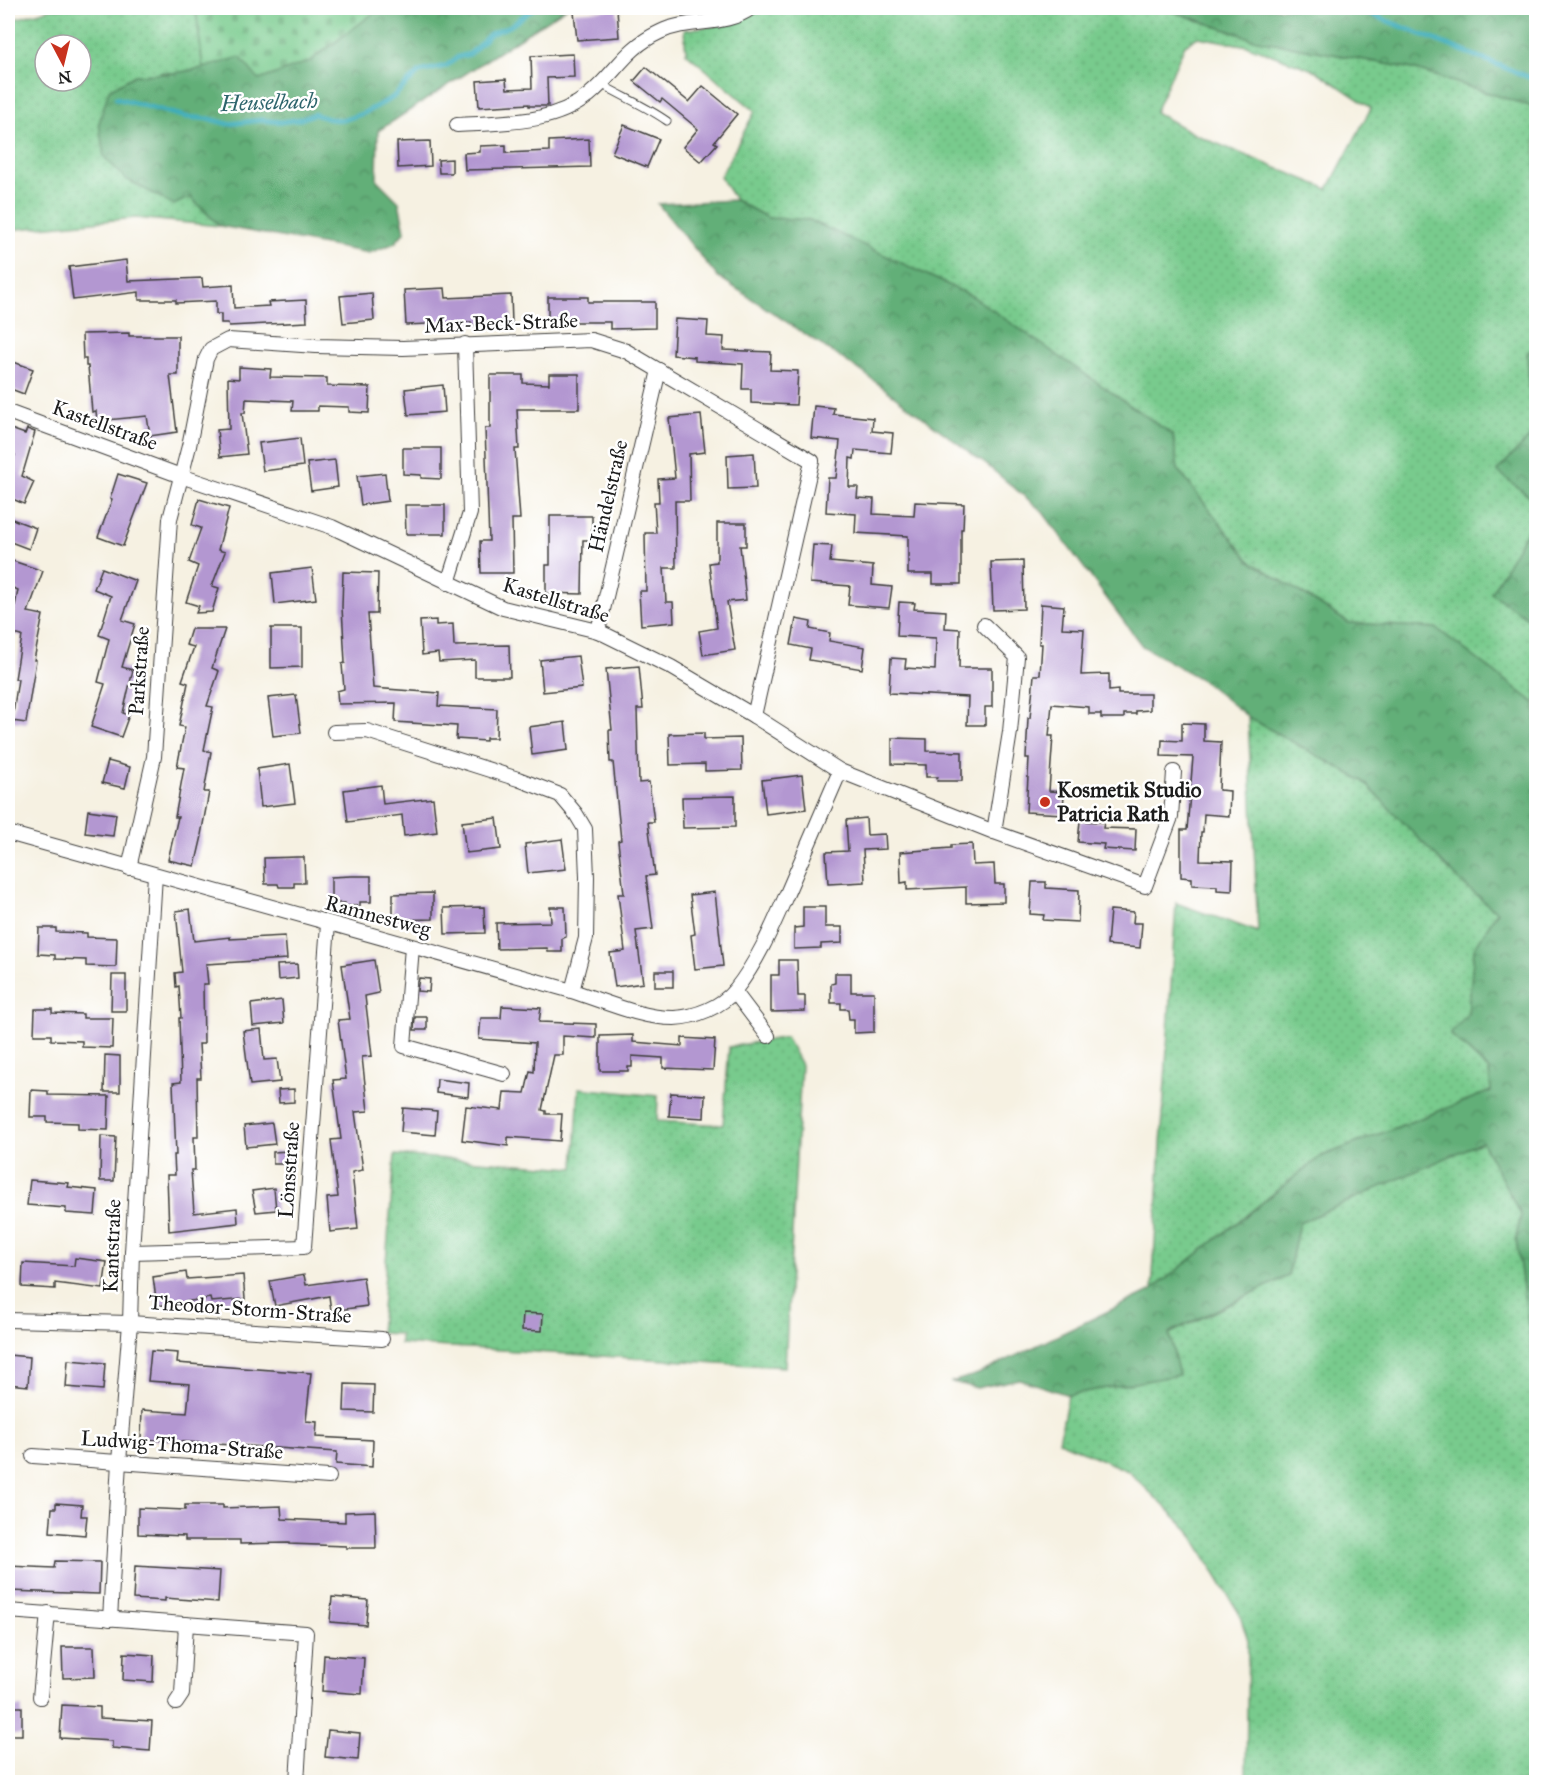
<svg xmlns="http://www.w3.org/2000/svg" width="1544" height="1790" viewBox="0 0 1544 1790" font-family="'IM FELL Great Primer',serif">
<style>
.green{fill:url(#green-dots);stroke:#4a7454;stroke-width:1.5;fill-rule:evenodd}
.forest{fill:url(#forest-crowns);stroke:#3f664a;stroke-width:1.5}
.cemetery{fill:url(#cemetery-stones);stroke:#4a7454;stroke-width:1.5}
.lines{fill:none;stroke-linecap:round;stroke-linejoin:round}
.stream{stroke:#3eadbb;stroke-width:5}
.building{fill:#b397d1}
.service-casing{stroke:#3d3c3a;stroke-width:9}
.minor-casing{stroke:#3d3c3a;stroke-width:16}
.service{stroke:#fff;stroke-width:7}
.minor{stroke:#fff;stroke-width:14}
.poi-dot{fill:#c8321e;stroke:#fff;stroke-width:2}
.labels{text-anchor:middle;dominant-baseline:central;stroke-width:5;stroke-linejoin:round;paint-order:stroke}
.street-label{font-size:21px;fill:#1c1c1c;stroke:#fff}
.poi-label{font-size:21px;font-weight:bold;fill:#1c1c1c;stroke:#fff;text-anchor:start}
.water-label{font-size:22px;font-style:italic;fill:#2d646c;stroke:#fff}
</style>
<defs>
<pattern id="green-dots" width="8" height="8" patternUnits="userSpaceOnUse" patternTransform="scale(1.5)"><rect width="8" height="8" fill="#78cb8d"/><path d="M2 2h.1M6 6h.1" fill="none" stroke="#67ae79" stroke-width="1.8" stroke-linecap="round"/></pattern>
<pattern id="forest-crowns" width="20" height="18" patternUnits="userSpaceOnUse" patternTransform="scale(1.5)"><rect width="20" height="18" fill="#62af78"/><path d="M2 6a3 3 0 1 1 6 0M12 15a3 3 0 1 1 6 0" fill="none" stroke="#508e62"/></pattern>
<pattern id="cemetery-stones" width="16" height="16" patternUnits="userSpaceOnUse" patternTransform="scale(1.5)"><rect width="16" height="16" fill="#78cb8d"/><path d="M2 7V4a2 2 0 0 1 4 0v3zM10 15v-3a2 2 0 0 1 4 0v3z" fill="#67ae79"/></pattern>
</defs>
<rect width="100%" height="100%" fill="#fff"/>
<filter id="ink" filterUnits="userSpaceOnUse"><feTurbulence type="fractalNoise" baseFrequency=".0167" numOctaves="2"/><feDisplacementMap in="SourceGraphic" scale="12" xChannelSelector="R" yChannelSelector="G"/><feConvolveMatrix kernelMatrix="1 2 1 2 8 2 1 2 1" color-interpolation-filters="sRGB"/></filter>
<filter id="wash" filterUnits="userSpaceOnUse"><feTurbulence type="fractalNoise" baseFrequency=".008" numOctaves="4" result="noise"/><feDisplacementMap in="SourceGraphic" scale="24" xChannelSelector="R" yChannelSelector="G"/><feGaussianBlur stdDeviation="1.35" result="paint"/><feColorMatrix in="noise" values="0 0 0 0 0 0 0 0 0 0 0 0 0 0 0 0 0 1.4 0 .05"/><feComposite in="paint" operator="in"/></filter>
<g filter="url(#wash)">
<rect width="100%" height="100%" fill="#f6f1e2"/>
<!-- green -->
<g class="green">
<path d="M54,8h142l7,60 -27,5 -16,-1 30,125 30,29 -84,-8 -128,12v-209zM45,45h36v36h-36z"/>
<path d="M761,8h402l90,31 160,30 123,39v237l-9,9 6,80 -35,37 38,31v13l-44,78 44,31v80l-100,-76 -87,-5 -99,-62 -72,-91 -5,-35 -363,-215 -42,-2 -33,-18 -15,-23 35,-66 -69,-58 -2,-23 51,-7zM1198,37l50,9 68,25 55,37 -43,81 -132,-54 -41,-23 30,-67z"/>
<path d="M1248,717l115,64 102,105 32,26 -23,37 -5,65 -19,20 39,37 2,20 -171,66 -168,133 24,-387 82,29z"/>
<path d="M786,1037l15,28 -16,302 -385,-23v-10l-20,-1 15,-178 179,13 5,-80 79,8 -1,25 66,4 6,-78z"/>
<path d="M1482,1141l39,74 -5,23 20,141v403h-290l2,-141 -9,-28 -50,-83 -61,-59 -69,-30 9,-46 110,-20 -9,-41 119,-58 11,-53z"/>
</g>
<!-- forest -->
<g class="forest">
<path d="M380,8h186l-188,123 -1,49 22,22 6,29 -10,12 -26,10 -149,-27 -30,-29 -16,8 -48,-26 -22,-22 -5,-34 10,-33 26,-15 41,-2 27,-5 37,-11 70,4z"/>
<path d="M1163,8h373v100l-123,-39 -160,-30z"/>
<path d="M735,200l33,18 42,2 162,76 201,139 5,35 72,91 99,62 87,5 100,76v675l-20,-141 5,-23 -39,-73 -183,81 -11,53 -119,57 10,42 -111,20 -49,-16 -42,9 -25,-6 26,-8 174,-84 168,-133 171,-66 -2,-21 -39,-36 18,-20 6,-65 23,-37 -32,-26 -102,-105 -115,-64 -46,-37 -60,-34 -100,-135 -54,-45 -127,-95 -144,-95 -59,-72z"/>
<path d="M1536,345v157l-39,-31 36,-37 -6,-80z"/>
<path d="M1536,515v109l-45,-31z"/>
</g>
<!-- cemetery -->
<path class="cemetery" d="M196,8h184l-70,53 -51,19 -19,-23 -37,11z"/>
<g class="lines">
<!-- stream -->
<g class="stream">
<path d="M1322,8l48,6 166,66"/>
<path d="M116,98l70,19 24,2 18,5 34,-4 19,2 20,-3 13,-5 15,5 15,1 20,-7 28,-15 27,-26 27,-6 12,-9 12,-3 20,-20 20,-8 24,-18"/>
</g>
</g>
<g id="blocks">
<!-- building -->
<g class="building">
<path d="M617,9l2,28 -42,3 -3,-28z"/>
<path d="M573,54l1,23 -27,1 1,28h-19v-2l-50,3 -2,-26 29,-2 1,10 25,-1 -1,-32z"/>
<path d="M646,67l43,35 14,-16 34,28 -23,28 3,2 -16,18 -18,-15 15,-18 -36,-30 -2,3 -26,-21z"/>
<path d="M624,125l35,14 -12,28 -35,-14z"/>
<path d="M589,139l1,28 -125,3 -1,-17 16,-1v-6l26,-1v8l43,-2v-10z"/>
<path d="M430,141l1,25 -33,2 -1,-26z"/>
<path d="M452,159v14h-13l-1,-13z"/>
<path d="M126,260l2,21 74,-3 1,9 30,-2 1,23 35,-2 -1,-4 38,-2 1,22 -78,4 -1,-3h-7v-9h-5v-13l-40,2v-3h-37v-8l-66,8 -4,-33z"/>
<path d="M445,288l1,10 65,-3 1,29 -40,1 -1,-3 -65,3 -2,-35z"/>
<path d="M372,293l2,27 -31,3 -3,-27z"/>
<path d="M548,297h40v5h67v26l-45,1v-7h-62z"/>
<path d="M675,319l33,2 -1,15 17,1 -1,13 48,2 -1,18 28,1 -2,34 -45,-2v-14h-9l1,-25 -48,-3v-4l-22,-2z"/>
<path d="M129,333v3h49v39h-8l7,57 -27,4 -3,-20 -50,5 -1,-10 -4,1 -4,-46h-2v-7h-3l-1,-25z"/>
<path d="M8,360l25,9 -9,25 -16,-6z"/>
<path d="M239,367l32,2 -1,8 57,1v8l43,1 -1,26 -20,-1v-5l-31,-1v5h-26l1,-10 -47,-2 -1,14h-3l5,41 -27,3 -3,-27 12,-1 -1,-51 11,1z"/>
<path d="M549,374h30v35h-62l2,40h-4l5,70h-8l1,54h-32l-1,-32h9l-4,-113h5v-53h33v8l26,1z"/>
<path d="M443,385l2,27 -37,3 -3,-26z"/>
<path d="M814,406l20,2 -1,6 40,4 -1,13 21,2 -2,20 -36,-3 -1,9 -4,-1 -1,29h9l-1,11 17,1 -1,15 41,2 1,-14 49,2 -1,25h-2v55h-28v-10h-25v-38l-53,-3 1,-19 -30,-2 2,-34h8l4,-37 -29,-3z"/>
<path d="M701,415l4,37 -16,2 1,47h-15l1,67h-12l2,34h7l1,20 -33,3 -2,-34h7l-1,-58h11l-2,-31h5l-1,-23 17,-1 -6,-60z"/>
<path d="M8,428l17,6 2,-5 8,3 -13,44 12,6 -10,22 -16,-7v-24l7,-18 -7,-2z"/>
<path d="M300,438l3,28 -40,5 -4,-28z"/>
<path d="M403,448h38v31l-20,-1v-3l-18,-1z"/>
<path d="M754,453l2,35 -28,1 -1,-34z"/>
<path d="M335,460l3,27 -27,4 -4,-28z"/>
<path d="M385,473l3,28 -27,4 -4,-29z"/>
<path d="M118,474l29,9 -24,63 -25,-9 14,-37 -2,-1z"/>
<path d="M199,499l30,9 -11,42 7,2 -13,34 7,2 -7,24 -16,1 3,-7 -13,-4 12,-36 -9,-4 12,-34 -9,-3z"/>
<path d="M405,505h40v29h-39z"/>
<path d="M550,516h42v24h-9l-1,54 -36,-1v-28h4z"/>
<path d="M12,519l24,9 -7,21 -21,-8v-9z"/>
<path d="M717,523h29v23h-6l6,54 -19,2 8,48 -32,5 -4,-24 18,-3 -8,-65 8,-1z"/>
<path d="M813,545l19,1 -2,16 43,4 -1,19 20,2 -3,21 -41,-3 2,-19 -40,-3z"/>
<path d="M13,561l30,10 -15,41 15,3 -9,45h2l-10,63 -14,-2 6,-42h-3l7,-43 -12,-3 8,-43 -10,-4v-9z"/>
<path d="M1023,561l1,48 -31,1 -2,-48z"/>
<path d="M102,568l34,13 -14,39 13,4 -13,43 11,3 -10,43 6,2 -8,22 -30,-10 14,-43 -7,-2 11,-43 -10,-4 12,-39 -17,-7z"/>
<path d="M312,568l4,31 -41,5 -3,-31z"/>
<path d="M343,572l35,1 -1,41h-9l5,74 66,5 -1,13 59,3 -1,29h-10v3l-30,-2 1,-13 -62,-4 1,-19 -58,1 -1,-13 7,-2 -2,-25 3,-1 -3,-56z"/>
<path d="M899,602l16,1 -1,6 32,2 -1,17 15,1 -1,39h33v39h-7v18h-18l1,-28 -79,-4 2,-35 15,1 -1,9 30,2 1,-32 -39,-2z"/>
<path d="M1041,604l23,2 -2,22 22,1 -3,46 28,-1v17l9,-1v4h32v16l-14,1v3h-12v4h-23v-4h-12v-7l-37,-3 -3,32h4l-4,55 15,1 -1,22 -37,-2 3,-54h-3l2,-40h2l4,-43h6l2,-31h-3z"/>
<path d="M796,619l15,3 -1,7 20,4 -1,8 36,6 -3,22 -53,-9 2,-11 -20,-4z"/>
<path d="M436,620v5l17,-1 1,22 55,-1 1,32h-35v-17l-36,2 -1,-9 -16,2 -2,-34z"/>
<path d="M271,628h31v39l-31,1z"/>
<path d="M191,629h34l-13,39 7,3 -12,35 6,1 -9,43 7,2 -7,40h5l-8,43 1,1 -7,30 -27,-6 10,-43h-3l9,-49 -7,-1 8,-40 -6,-1 9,-43 -6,-2 12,-34 -8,-2z"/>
<path d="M578,656l4,32 -39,4 -3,-32z"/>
<path d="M639,666l4,43h-6l2,74 10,-1 5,40h-6l7,53 -9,1 7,53 -17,2 7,52 -28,4 -5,-34 15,-2 -7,-57h6l-6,-53 3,-1 -8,-78h-3l-1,-32h3l-6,-61z"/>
<path d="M296,695l5,38 -28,3 -5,-38z"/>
<path d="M565,722l3,28 -36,5 -3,-28z"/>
<path d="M1182,723l22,1v17l17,1 -2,48 11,1 -1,25 -25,-2 -1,18h-2l-1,28 33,1 -1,30 -15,-1v-4l-25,-1v-7l-11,-1v-47h6l6,-73 -32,-1 1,-16 20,1z"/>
<path d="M704,733v6l37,-1 1,32 -37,1v-7l-35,1 -1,-31z"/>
<path d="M892,738l35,1v12l35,1v29h-25l1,-4h-12v-12l-34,-1z"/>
<path d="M108,761l22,6 -5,21 -23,-5z"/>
<path d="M290,764l5,39 -34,4 -4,-38z"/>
<path d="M802,775l4,34 -40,5 -4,-34z"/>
<path d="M381,785l2,19 50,-6 4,34 -33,4 -2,-21 -54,7 -4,-32z"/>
<path d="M735,796v31l-52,1 -1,-31z"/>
<path d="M88,810l28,4 -3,22 -28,-3z"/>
<path d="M497,818l4,31 -35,4 -4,-31z"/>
<path d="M866,818l1,17 18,-1 1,15 -23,1 2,32 -37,2 -2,-32 22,-1 -2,-31z"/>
<path d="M1080,821l24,1 -1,6 33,1 -1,22 -32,-2 1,-5 -26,-2z"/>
<path d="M562,839l4,30 -38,4 -3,-29z"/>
<path d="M972,844l1,21 21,-1 1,20h9v18l-38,1v-16l-59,3v-8l-6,1 -1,-31 51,-4v-3z"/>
<path d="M298,857h6l1,26h-11v4h-15l-1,-3h-13l-1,-26z"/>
<path d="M351,876h20v26h-11v4h-15v-3h-14v-26z"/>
<path d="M1032,882h14v6l33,2 -1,32 -35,-2 1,-5 -14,-1z"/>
<path d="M715,892l8,74 -28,3 -4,-34 4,-1 -5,-39z"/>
<path d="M433,893v26l-40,1v-26z"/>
<path d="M484,907l1,26 -40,1 -1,-26z"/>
<path d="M550,907h15l1,30 -4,1v14h-14l-1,-4 -50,1 -1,-26 55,-1z"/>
<path d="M803,907h22v20h17v16l-21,1v4l-27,1v-21l9,-1z"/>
<path d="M190,909l4,32 36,-4v2l55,-3 2,23 -81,5 2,20h-5l1,60h-5l2,34h-4l1,59h-4l1,33h-4l3,43 43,-5 1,15 -69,8 -2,-56h8l-1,-20h2l-3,-72 8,-1 -2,-64h2l-2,-32 -3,1 -1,-14 7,-1 -6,-61z"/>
<path d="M1110,910l24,2 -1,11h9l-2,25 -33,-3z"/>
<path d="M39,928h17v4l31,1v4l30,1 -1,29 -30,-1v-6l-31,-1v-4l-17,-1z"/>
<path d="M374,960l5,33 -14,3 7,60 -10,1 6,54 -13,1 8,58 -11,2 6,57 -28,3 -3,-34 11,-1 -7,-57 10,-1 -8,-59 13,-1 -8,-59 12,-1 -8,-54z"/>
<path d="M779,960h18l1,36h7v15l-34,1v-37h8z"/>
<path d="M297,964l1,14 -20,2 -1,-15z"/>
<rect x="655" y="971" width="18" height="16"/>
<path d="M835,973h16v19h23v40l-20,1v-14h-5l-1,-10h-7v-6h-10v-19l4,-1z"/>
<path d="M112,975h14v36h-15z"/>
<path d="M419,978l11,1 -1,13 -12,-1z"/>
<path d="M282,1000l2,23 -31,3 -2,-22z"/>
<path d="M502,1006l39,2 -2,14 57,2v14l-33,-2v19h-9l-12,55 4,1v3h16l-2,27 -52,-4v9l-46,-6 4,-34 36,4 2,-18 21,1 5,-22 4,1 1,-29 -56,-4 2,-21h20z"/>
<path d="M35,1009h17v4l31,1v4h30l-1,30 -30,-1v-6l-31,-1v-5h-17z"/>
<path d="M415,1017h12v13h-13z"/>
<path d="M261,1029l3,31 13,-1 3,23 -30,3 -7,-54z"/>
<path d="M633,1035v7l49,4v-8l33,2 -2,30 -50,-2v-10l-31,-2v11h-4v4h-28v-35z"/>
<path d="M105,1055l15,1v36h-16z"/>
<path d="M437,1079l32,4 -1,14 -32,-4z"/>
<path d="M294,1089v13l-15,1 -1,-13z"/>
<path d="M31,1090l17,1v4l61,1 -1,34 -30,-1v-6l-31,-1v-5h-17z"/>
<path d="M671,1093l34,2 -1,23 -35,-2z"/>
<path d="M403,1108l34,3 -2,24 -34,-3z"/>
<path d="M272,1123l3,21 -29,3 -2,-21z"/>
<path d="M101,1136l15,1 -2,44h-14z"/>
<path d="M289,1151v13h-16v-12z"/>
<path d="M30,1180l39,3 -1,4 29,3 -2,25 -29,-2v-5l-39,-3z"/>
<path d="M274,1188l2,22 -20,2 -4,-21z"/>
<path d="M75,1258l32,4 -4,27 -48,-6v6l-33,-2 1,-24 51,3z"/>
<path d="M186,1272l1,7 56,-4 2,24 -34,3 -1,-4 -53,8 -4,-29z"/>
<path d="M304,1275l2,10 57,-8 4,29 -36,5 -2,-15 -54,10 -5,-25z"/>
<path d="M523,1313l20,1 -1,17 -20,-1z"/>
<path d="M151,1351l27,2 -1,10 134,10 -5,48 11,1 -1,15 57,3 -1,27 -36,-3 1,-12 -196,-13 1,-29 45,3 3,-29 -42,-3z"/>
<path d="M8,1355l22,2 -2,29 -20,-2z"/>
<path d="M68,1360l37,3 -2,27 -37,-3z"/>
<path d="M345,1384l29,1 -1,27 -29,-1z"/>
<path d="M56,1503l26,2 -1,11h6l-2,19 -35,-3 2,-24h4z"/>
<path d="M185,1505h38v3l58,-2 1,13 63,3v-10l30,-1 1,37h-30v-2l-57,-2v-1l-49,1v-4h-55v-4l-47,-2v-26l47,2z"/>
<path d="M55,1561l45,1 -1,32 -91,-3v-25l46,2z"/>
<path d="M135,1566l85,5 -2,31 -53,-4v3l-32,-2z"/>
<path d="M332,1597l36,3 -2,25 -36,-3z"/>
<path d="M62,1647h32l1,30 -32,1z"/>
<path d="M124,1653l30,2 -1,27 -30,-2z"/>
<path d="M324,1655l40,3 -2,36 -40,-3z"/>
<path d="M62,1705l38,2v11l52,3 -2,30 -38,-3v-7l-52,-3z"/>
<rect x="8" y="1707" width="14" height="28"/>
<path d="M328,1730l32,3 -2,27 -33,-3z"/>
</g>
</g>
</g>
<g filter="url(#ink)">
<use href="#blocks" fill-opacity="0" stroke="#3d3c3a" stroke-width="1.5"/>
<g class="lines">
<!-- service casing -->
<g class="service-casing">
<path id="service" d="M601,84c22,13 45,22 66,37"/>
</g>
<!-- minor casing -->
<g class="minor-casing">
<g id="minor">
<path d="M457,125c45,-3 95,0 132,-30 27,-22 36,-47 71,-63 29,-14 65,-5 91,-24"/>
<path d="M8,412l173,64 151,51 171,81 95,23 73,36 83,49 86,55 154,61 151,54 26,-69 3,-45"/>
<path d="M448,583l22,-70 -5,-169"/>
<path d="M984,625l33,32 -7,75 -16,100"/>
<path d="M598,631l61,-261"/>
<path d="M334,732l33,-1 151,48 42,16 16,19 9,15 2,48 -1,61 -14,53"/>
<path d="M8,833l564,158c32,10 68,27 102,27 22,-1 47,-11 61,-28 24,-30 39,-67 54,-101 17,-40 34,-79 51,-118"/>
<path d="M129,868l25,-111 16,-238 19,-73 17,-87 5,-10 17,-9 88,6 87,2 188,-8 35,11 186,110 -58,255"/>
<path d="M412,947l-8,99 100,28"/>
<path d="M734,991l34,45"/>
<path d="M132,1252l172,-5 24,-323"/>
<path d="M8,1320l122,3 252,16"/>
<path d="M33,1456l296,21"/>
<path d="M8,1611l298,22 -9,149"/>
<path d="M110,1619l9,-157 11,-139 2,-71 23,-377"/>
<path d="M40,1697l8,-84"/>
<path d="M176,1703l6,-9 4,-70"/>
</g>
</g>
<!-- service -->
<use href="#service" class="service"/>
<!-- minor -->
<use href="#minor" class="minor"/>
</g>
</g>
<!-- markers -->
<circle class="poi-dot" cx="1045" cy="802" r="6"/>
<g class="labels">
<!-- street labels -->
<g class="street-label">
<text transform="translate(501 323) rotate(-2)">Max-Beck-Straße</text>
<text transform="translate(105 425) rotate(20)">Kastellstraße</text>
<text transform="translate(608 496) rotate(-77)">Händelstraße</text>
<text transform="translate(556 600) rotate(17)">Kastellstraße</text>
<text transform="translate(139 671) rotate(-86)">Parkstraße</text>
<text transform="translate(378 916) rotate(15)">Ramnestweg</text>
<text transform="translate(289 1170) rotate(-86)">Lönsstraße</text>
<text transform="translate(112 1246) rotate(-88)">Kantstraße</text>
<text transform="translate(250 1309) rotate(4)">Theodor-Storm-Straße</text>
<text transform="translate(182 1445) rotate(4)">Ludwig-Thoma-Straße</text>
</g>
<!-- poi labels -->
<g class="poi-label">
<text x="1057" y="790">Kosmetik Studio<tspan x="1057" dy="24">Patricia Rath</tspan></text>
</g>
<!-- water labels -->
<g class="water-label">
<text transform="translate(269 102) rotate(-2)">Heuselbach</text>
</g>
</g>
<!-- margin -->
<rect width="1544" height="1790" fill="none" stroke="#fff" stroke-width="30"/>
<!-- north arrow -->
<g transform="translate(63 63) rotate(173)"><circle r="28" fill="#ffffff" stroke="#a4a4a4" stroke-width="1.5"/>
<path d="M0-4.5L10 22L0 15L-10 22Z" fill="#c8321e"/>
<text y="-9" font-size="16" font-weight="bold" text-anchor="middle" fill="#1c1c1c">N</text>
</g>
</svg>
